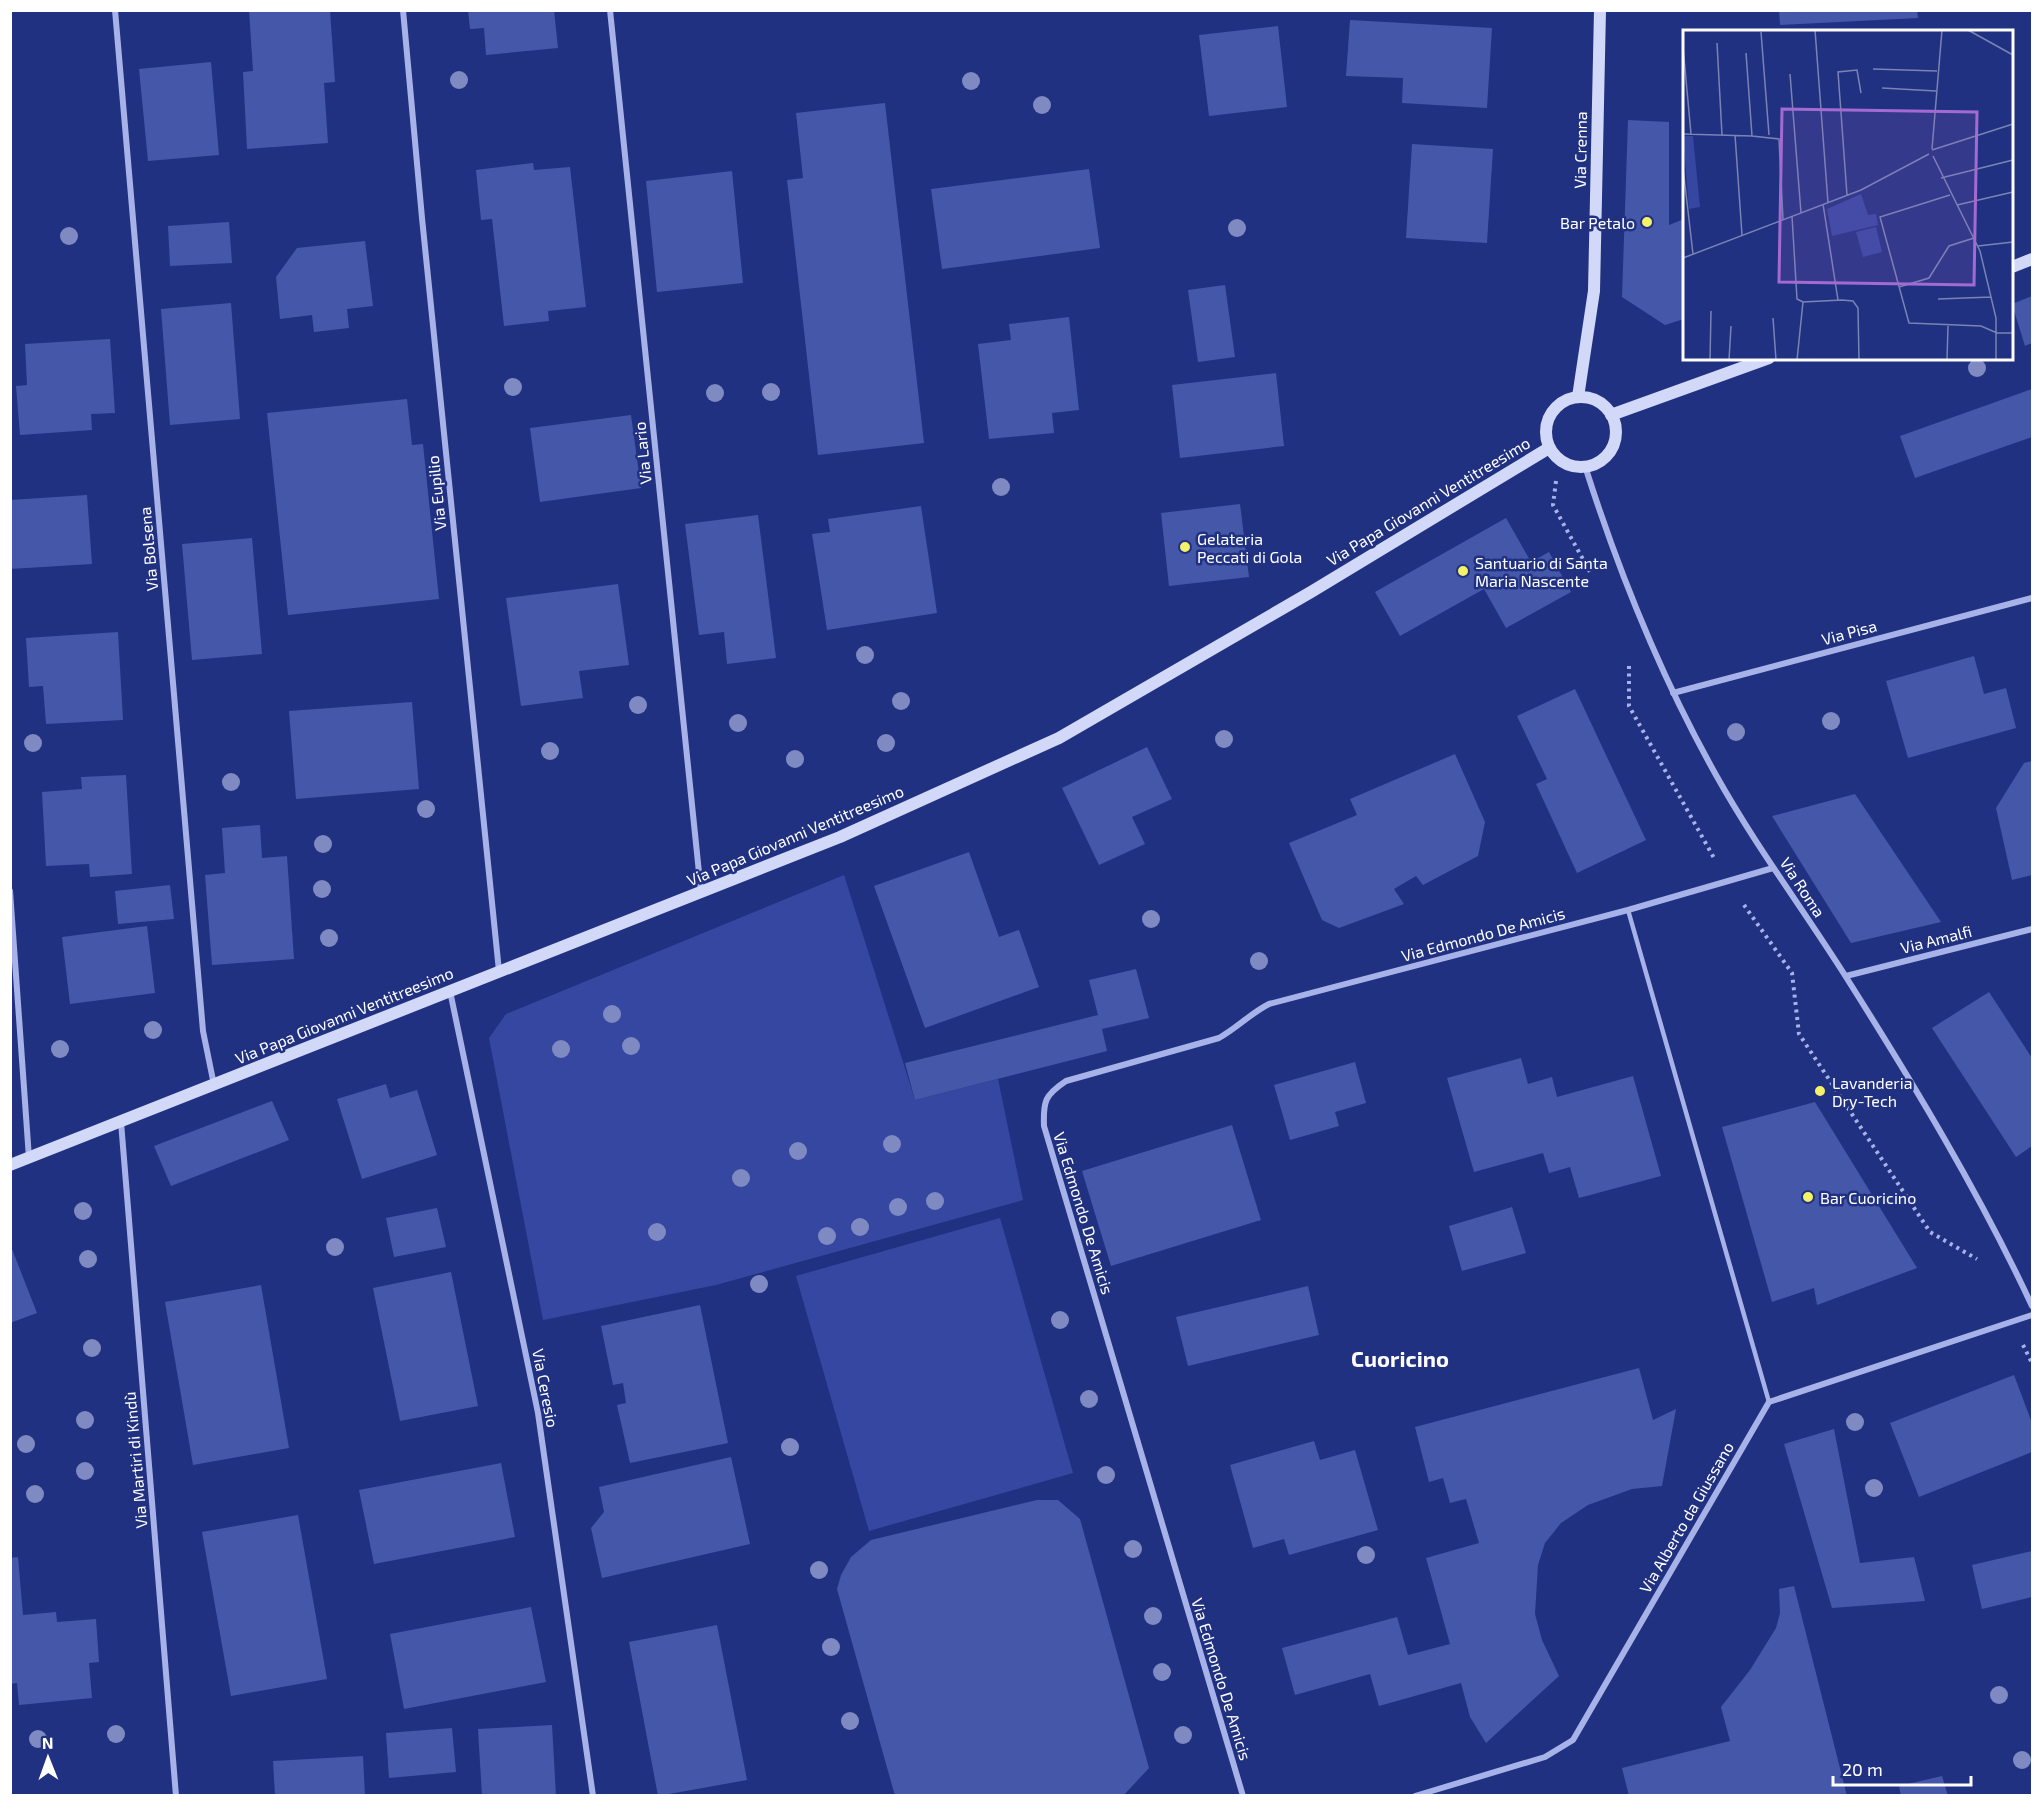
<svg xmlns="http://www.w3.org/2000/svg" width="2043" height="1806" viewBox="0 0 2043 1806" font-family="'Exo 2',sans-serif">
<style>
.green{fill:#3547a0}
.building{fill:#4557a9}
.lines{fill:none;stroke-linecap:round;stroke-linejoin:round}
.path{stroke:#a7b3e8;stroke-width:4;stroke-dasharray:3 4.5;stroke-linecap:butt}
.lane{stroke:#a7b3e8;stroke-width:4.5}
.street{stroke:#a7b3e8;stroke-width:6}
.secondary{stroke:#d2d8f7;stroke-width:12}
.tree{fill:#7e8ac1}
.poi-dot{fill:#f5f268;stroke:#213181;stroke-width:2}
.labels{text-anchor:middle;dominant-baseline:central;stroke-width:5;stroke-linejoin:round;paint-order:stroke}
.street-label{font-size:16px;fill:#fff;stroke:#213181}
.poi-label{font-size:16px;fill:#fff;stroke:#213181;text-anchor:start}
.district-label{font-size:22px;font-weight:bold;fill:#fff;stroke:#213181}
.inset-road{fill:none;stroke:#7a83b3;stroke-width:1.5}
.view{fill:#a36bd2;fill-opacity:0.15;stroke:#a36bd2;stroke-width:3}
.inset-edge{fill:none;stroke:#fff;stroke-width:3}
</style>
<rect width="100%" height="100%" fill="#213181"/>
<!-- green -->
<g class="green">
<path d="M844,875l71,225 83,-21 25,121 -307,85 -173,35 -54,-282 17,-24z"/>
<path d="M1000,1218l73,255 -204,58 -73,-255z"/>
</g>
<!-- building -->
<g class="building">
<path d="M249,10h81l5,72 -11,1 4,60 -81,6 -4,-77 10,-1z"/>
<path d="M468,10h86l4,38 -72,7 -2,-27 -14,1z"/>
<path d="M1779,10h138l1,8 -138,7z"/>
<path d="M1350,20l142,8 -5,80 -85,-5 1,-25 -57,-2z"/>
<path d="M1278,26l9,81 -78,9 -10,-81z"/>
<path d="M211,62l8,93 -71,6 -9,-92z"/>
<path d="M885,103l39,340 -106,12 -31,-275 16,-2 -7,-65z"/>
<path d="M1628,120l41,2v103l15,-6v100l-19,6 -43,-28z"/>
<path d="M1412,144l81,5 -6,94 -81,-5z"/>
<path d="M533,163l1,7 36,-3 16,140 -38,4 1,10 -45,5 -12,-107 -11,1 -5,-50z"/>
<path d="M1089,169l11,79 -158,21 -11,-80z"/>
<path d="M732,171l11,112 -86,9 -11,-111z"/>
<path d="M229,222l3,41 -62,3 -2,-40z"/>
<path d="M365,241l8,65 -26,3 2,19 -35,4 -2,-17 -32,4 -4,-42 21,-29z"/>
<path d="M1225,285l10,72 -37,5 -10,-72z"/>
<path d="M2032,296v47l-7,3 -13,-42z"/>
<path d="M231,303l9,116 -70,6 -9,-116z"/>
<path d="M1069,317l10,93 -27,3 2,20 -65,6 -11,-95 33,-4 -2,-16z"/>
<path d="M110,339l5,74 -24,1 1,16 -72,5 -4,-49 11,-1 -2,-41z"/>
<path d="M1276,373l8,73 -104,12 -8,-73z"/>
<path d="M2032,389v48l-117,41 -15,-42z"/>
<path d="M407,399l5,46 11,-1 16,155 -151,16 -21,-202z"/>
<path d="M631,415l10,73 -101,14 -10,-74z"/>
<path d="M87,495l5,69 -82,5v-69z"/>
<path d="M1240,504l9,73 -80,9 -8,-73z"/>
<path d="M921,506l16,107 -110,17 -15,-96 18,-2 -2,-13z"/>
<path d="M758,515l18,143 -49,6 -3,-32 -25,3 -14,-111z"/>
<path d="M1506,518l25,44 18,-10 22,40 -65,36 -22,-39 -84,47 -25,-44z"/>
<path d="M252,538l10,116 -70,6 -10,-116z"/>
<path d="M618,584l11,81 -50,6 4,27 -62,8 -15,-108z"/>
<path d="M118,632l5,88 -77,4 -3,-38 -14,1 -3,-49z"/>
<path d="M1974,656l10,38 22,-6 10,40 -108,30 -22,-77z"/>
<path d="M1575,689l71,151 -69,33 -41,-89 11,-5 -30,-63z"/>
<path d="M412,702l7,87 -123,10 -7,-88z"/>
<path d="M1147,747l25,52 -40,18 13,27 -46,21 -37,-77z"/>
<path d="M1455,754l30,68 -7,34 -55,29 -7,-9 -22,13 10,15 -65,24 -17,-8 -33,-77 68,-28 -7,-16z"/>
<path d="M2032,761v114l-20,5 -16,-72 28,-45z"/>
<path d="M126,775l6,99 -42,3 -1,-13 -43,2 -4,-74 40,-3 -1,-12z"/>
<path d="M1855,794l86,128 -90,21 -79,-127z"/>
<path d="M260,825l2,33 25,-2 7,103 -82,6 -7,-90 20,-2 -3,-45z"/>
<path d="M969,852l30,85 20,-7 20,57 -114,41 -51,-142z"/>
<path d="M170,885l4,34 -56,5 -3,-33z"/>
<path d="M147,926l8,67 -85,11 -8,-67z"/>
<path d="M1136,969l13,49 -47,11 5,22 -192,49 -10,-37 193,-48 -9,-35z"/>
<path d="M1989,992l43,66v88l-16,11 -84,-129z"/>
<path d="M1521,1058l7,26 24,-7 5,20 76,-21 28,100 -82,22 -9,-31 -21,6 -6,-20 -69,19 -27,-94z"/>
<path d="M1355,1062l11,41 -31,9 4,14 -49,14 -16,-55z"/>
<path d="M386,1084l4,14 27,-8 20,65 -75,24 -25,-80z"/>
<path d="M272,1101l17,39 -118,46 -17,-40z"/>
<path d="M1815,1102l102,166 -100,37 -3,-17 -42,14 -50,-175z"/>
<path d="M1232,1125l29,95 -150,46 -29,-95z"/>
<path d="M1512,1207l14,46 -64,18 -13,-45z"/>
<path d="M437,1208l9,39 -52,10 -8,-39z"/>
<path d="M10,1244l27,69 -27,10z"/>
<path d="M451,1272l27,134 -78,15 -27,-133z"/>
<path d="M261,1285l28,163 -96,17 -28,-163z"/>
<path d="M1308,1286l11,49 -131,31 -12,-49z"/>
<path d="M700,1305l28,138 -98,20 -13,-58 9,-2 -3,-20 -10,2 -12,-59z"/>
<path d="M1639,1368l14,52 23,-11 -14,77 -30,3 -44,16 -27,18 -16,20 -7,22 -3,49 7,26 17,36 -73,67 -16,-26 -9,-34 -82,23 -9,-32 -75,21 -13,-47 115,-31 11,38 42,-11 -24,-86 53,-15 -13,-44 -16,4 -7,-25 -14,4 -14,-55z"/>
<path d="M2014,1375l18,48v29l-113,45 -29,-74z"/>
<path d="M1834,1429l26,134 54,-6 11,44 -93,7 -48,-164z"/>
<path d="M1314,1441l6,19 35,-10 23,80 -89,25 -5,-16 -31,9 -23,-83z"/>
<path d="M731,1457l19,87 -148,34 -11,-50 13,-16 -5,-25z"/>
<path d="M501,1463l14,74 -141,27 -15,-74z"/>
<path d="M1037,1500h21l22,19 69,249 -26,28h-228l-58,-207 4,-14 10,-18 20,-17z"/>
<path d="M298,1515l29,164 -96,17 -29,-164z"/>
<path d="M2032,1551v46l-50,12 -10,-44z"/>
<path d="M18,1557l5,58 33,-3 1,10 39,-3 3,43 -10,1 3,35 -73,7 -2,-22 -7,1v-126z"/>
<path d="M1794,1586l53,210h-218l-7,-28 108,-27 -9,-34 29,-37 26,-42 4,-15 -1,-24z"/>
<path d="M531,1607l15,75 -142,27 -14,-75z"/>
<path d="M717,1625l30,155 -89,16 -29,-154z"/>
<path d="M552,1725l4,71h-74l-4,-67z"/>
<path d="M452,1728l4,44 -67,6 -3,-45z"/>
<path d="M363,1756l2,40h-90l-2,-35z"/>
<path d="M1942,1776l6,20h-47l-2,-10z"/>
</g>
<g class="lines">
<!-- path -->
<g class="path">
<path d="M1556,481l-3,24 37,67"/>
<path d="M1629,666v40l85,152"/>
<path d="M1744,905l48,68 7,61 131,198 47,27"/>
<path d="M2023,1345l9,18"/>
</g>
<!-- lane -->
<path class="lane" d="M1628,910l141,492"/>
<!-- street -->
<g class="street">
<path d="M115,10l88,1021 11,54"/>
<path d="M403,10l19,208 77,753"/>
<path d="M610,10l91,882"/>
<path d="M1585,466c34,107 76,211 131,309 39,70 87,134 130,202 67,106 133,215 186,329"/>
<path d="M1673,693l359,-95"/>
<path d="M10,891l19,267"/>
<path d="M1846,976l186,-47"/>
<path d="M450,991l88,422 55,383"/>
<path d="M121,1122l55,674"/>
<path d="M1243,1796l-199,-670c-1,-25 1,-31 22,-45l153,-43c18,-10 32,-25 50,-34l359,-94 145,-42"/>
<path d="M1415,1796l130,-39 28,-17 196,-338 263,-87"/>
</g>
<!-- secondary -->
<g class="secondary">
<path d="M2012,267l20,-8"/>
<path d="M1578,397l16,-106 6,-281"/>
<circle cx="1581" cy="432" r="35"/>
<path d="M1611,415l158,-57"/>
<path d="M10,1165l830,-328 219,-99 252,-146 238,-144"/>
</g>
</g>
<!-- trees -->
<g class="tree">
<circle cx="459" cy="80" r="9"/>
<circle cx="971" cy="81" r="9"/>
<circle cx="1042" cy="105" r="9"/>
<circle cx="1237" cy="228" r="9"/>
<circle cx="69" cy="236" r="9"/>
<circle cx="1977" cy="368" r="9"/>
<circle cx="513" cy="387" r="9"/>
<circle cx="771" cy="392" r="9"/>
<circle cx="715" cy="393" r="9"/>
<circle cx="1001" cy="487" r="9"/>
<circle cx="865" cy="655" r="9"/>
<circle cx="901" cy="701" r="9"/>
<circle cx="638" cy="705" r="9"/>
<circle cx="1831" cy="721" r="9"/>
<circle cx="738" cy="723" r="9"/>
<circle cx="1736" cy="732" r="9"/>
<circle cx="1224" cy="739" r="9"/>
<circle cx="33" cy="743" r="9"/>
<circle cx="886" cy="743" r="9"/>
<circle cx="550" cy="751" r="9"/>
<circle cx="795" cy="759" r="9"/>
<circle cx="231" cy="782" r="9"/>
<circle cx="426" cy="809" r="9"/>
<circle cx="323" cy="844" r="9"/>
<circle cx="322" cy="889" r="9"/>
<circle cx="1151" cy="919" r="9"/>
<circle cx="329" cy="938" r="9"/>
<circle cx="1259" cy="961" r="9"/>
<circle cx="612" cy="1014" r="9"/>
<circle cx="153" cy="1030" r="9"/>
<circle cx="631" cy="1046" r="9"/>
<circle cx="60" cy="1049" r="9"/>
<circle cx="561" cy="1049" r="9"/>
<circle cx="892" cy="1144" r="9"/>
<circle cx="798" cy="1151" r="9"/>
<circle cx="741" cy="1178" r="9"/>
<circle cx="935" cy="1201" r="9"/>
<circle cx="898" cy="1207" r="9"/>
<circle cx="83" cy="1211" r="9"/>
<circle cx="860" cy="1227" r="9"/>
<circle cx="657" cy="1232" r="9"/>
<circle cx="827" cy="1236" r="9"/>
<circle cx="335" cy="1247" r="9"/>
<circle cx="88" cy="1259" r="9"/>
<circle cx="759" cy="1284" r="9"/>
<circle cx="1060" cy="1320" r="9"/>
<circle cx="92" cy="1348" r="9"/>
<circle cx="1089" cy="1399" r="9"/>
<circle cx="85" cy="1420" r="9"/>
<circle cx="1855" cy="1422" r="9"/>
<circle cx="26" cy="1444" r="9"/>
<circle cx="790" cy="1447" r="9"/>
<circle cx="85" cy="1471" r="9"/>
<circle cx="1106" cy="1475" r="9"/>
<circle cx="1874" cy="1488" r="9"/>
<circle cx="35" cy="1494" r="9"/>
<circle cx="1133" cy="1549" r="9"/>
<circle cx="1366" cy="1555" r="9"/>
<circle cx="819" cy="1570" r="9"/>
<circle cx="1153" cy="1616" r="9"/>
<circle cx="831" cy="1647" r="9"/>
<circle cx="1162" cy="1672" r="9"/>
<circle cx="1999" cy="1695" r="9"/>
<circle cx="850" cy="1721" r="9"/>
<circle cx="116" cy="1734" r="9"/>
<circle cx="1183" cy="1735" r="9"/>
<circle cx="38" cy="1739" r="9"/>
<circle cx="2022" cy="1760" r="9"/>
</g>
<!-- markers -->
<g class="poi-dot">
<circle cx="1647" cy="222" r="6"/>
<circle cx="1185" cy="547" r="6"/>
<circle cx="1463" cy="571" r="6"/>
<circle cx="1820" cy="1091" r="6"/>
<circle cx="1808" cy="1197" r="6"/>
</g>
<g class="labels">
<!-- street labels -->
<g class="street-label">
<text transform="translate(1580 150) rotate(-89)">Via Crenna</text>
<text transform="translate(642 453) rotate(-96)">Via Lario</text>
<text transform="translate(436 493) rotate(-96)">Via Eupilio</text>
<text transform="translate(1428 501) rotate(-31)">Via Papa Giovanni Ventitreesimo</text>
<text transform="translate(148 549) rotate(-95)">Via Bolsena</text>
<text transform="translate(1849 632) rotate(-15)">Via Pisa</text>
<text transform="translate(795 835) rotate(-23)">Via Papa Giovanni Ventitreesimo</text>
<text transform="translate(1803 887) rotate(57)">Via Roma</text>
<text transform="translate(1483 934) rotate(-15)">Via Edmondo De Amicis</text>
<text transform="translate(1936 939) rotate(-14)">Via Amalfi</text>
<text transform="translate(344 1015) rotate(-22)">Via Papa Giovanni Ventitreesimo</text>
<text transform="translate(1084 1213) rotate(73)">Via Edmondo De Amicis</text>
<text transform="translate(546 1388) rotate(79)">Via Ceresio</text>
<text transform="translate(135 1460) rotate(-95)">Via Martiri di Kindù</text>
<text transform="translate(1686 1517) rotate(-60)">Via Alberto da Giussano</text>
<text transform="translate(1222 1679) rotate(73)">Via Edmondo De Amicis</text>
</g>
<!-- poi labels -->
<g class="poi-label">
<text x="1635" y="222" text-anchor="end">Bar Petalo</text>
<text x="1197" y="538">Gelateria<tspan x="1197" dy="18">Peccati di Gola</tspan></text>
<text x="1475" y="562">Santuario di Santa<tspan x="1475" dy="18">Maria Nascente</tspan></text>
<text x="1832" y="1082">Lavanderia<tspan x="1832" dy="18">Dry-Tech</tspan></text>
<text x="1820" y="1197">Bar Cuoricino</text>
</g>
<!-- district labels -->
<g class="district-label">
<text x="1400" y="1358">Cuoricino</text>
</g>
</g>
<!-- overview -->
<g transform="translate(1683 30)">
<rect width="330" height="330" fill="#213181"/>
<path d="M0,106h10l7,71 -11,2zM178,164l7,21 8,-1 2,11 -46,11 -5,-27zM193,197l6,25 -19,5 -7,-25z" fill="#3547a0"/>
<path class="inset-road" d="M132,0l13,173M285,0l45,25M78,2l8,103M34,13l5,92M0,17l8,87M63,23l6,83 27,3 4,81M190,39l64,2M107,44l11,139M199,58l54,3M0,104l69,2M52,105l7,100M249,119l10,-119M249,120l81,-26M250,126l47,95 16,67v42M0,138l10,86M258,148l72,-18M164,165l-9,-123 19,-2 4,23M267,165l-70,22 29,106 72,3 16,7h16M140,174l15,96M274,175l56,-13M109,186l5,83 6,3M295,216l35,-4M0,228l178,-68 68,-36M216,257l30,-9 20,-32 25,-8M255,269l53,-2M90,288l3,42M27,330l1,-49M46,330l2,-34M114,330l6,-58 39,-2 11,1 5,7 1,52M264,330l1,-34"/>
<path class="view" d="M99,79l195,3 -3,173 -195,-3z"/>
<rect width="330" height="330" class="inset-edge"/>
</g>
<!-- border -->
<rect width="2043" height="1806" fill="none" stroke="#ffffff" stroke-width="24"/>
<!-- north arrow -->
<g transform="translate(48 1758) rotate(359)" stroke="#213181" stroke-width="4.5" paint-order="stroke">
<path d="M0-4.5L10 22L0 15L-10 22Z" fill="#ffffff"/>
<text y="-9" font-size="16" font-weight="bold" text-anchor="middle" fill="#ffffff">N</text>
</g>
<!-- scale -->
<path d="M1833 1776v9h138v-9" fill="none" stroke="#ffffff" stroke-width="3"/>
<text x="1842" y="1776" font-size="18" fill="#ffffff" stroke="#213181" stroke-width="4.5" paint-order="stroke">20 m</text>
</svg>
